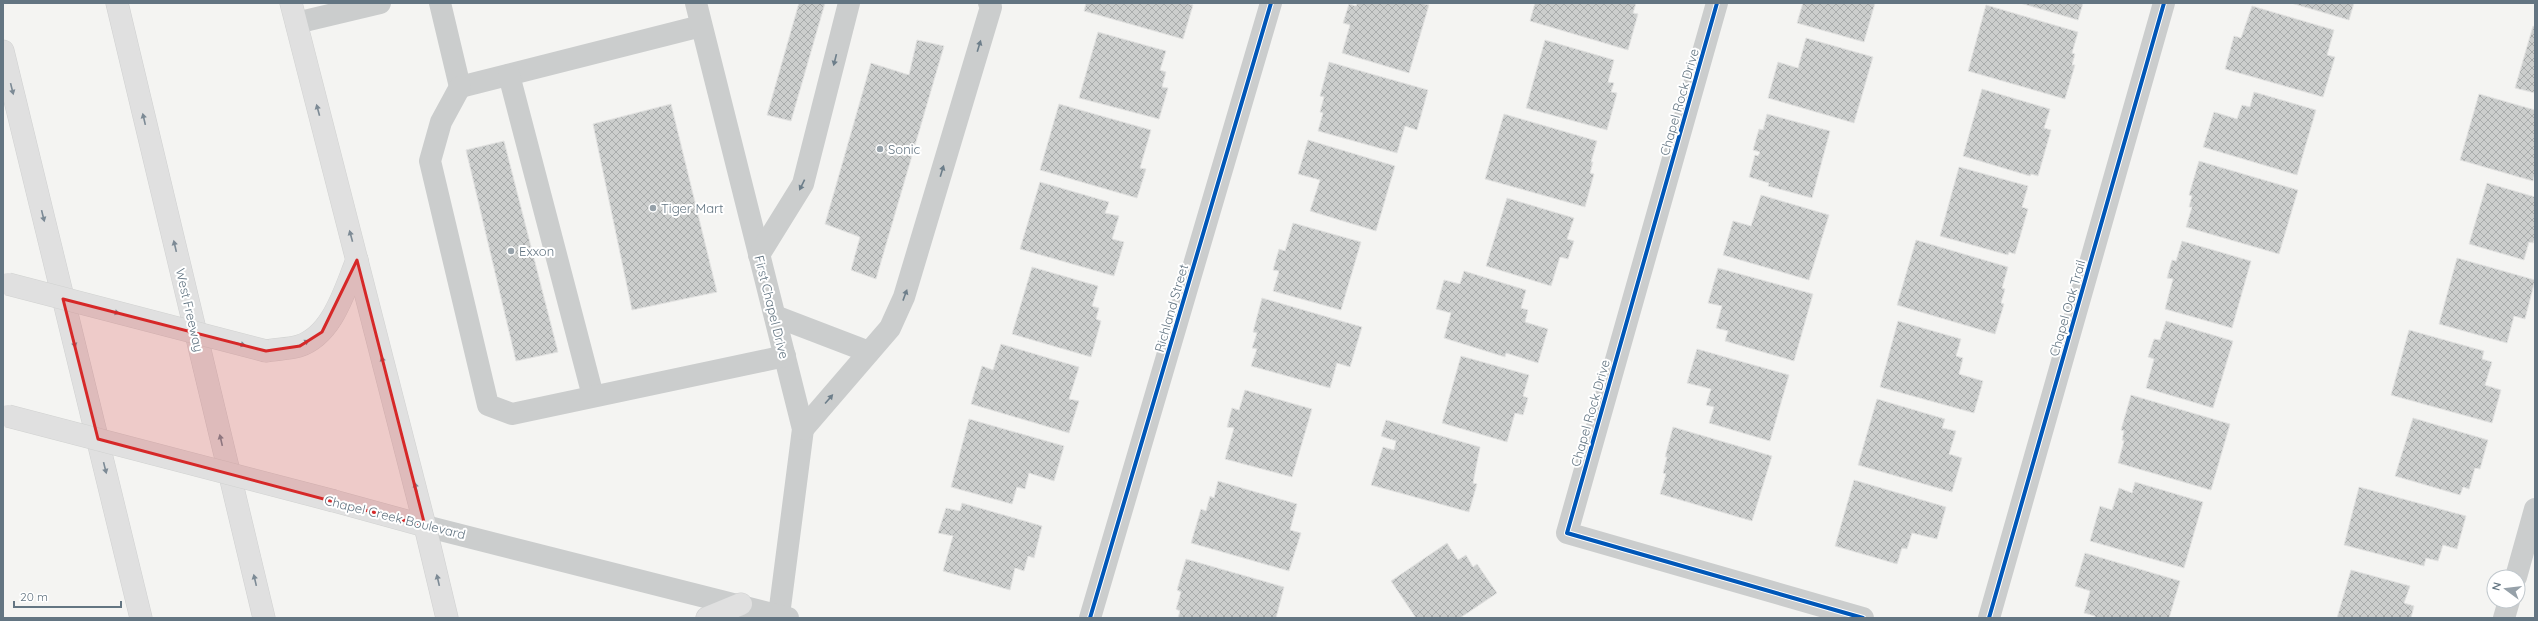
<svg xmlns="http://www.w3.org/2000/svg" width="2538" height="621" viewBox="0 0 2538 621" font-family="Quicksand,sans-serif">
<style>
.building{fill:url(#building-cross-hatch);stroke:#e3e3e2}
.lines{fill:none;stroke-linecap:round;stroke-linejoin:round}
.major-casing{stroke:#d1d2d1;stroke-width:23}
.highway-casing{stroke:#d0d1d1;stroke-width:23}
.minor{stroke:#cbcdcd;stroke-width:22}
.major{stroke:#e0e0e0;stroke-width:22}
.highway{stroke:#e0e0e0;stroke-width:22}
.major-bridge-casing{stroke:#d1d2d1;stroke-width:23;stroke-linecap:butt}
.major-bridge{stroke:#e0e0e0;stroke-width:22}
.cycleway-casing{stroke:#fff;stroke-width:6}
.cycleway{stroke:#0057b8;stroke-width:4}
.oneway{fill:#6d7e8a}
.oneway2{fill:#7c8a95}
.marked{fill:#d62828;fill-opacity:0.2;stroke:#d62828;stroke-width:3;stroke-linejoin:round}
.poi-dot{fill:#96a1a9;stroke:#fff;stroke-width:1.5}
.labels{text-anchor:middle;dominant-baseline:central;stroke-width:4;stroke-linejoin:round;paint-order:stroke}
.street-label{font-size:13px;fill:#637582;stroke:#fff}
.poi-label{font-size:13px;fill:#637582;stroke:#fff;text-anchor:start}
</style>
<defs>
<pattern id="building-cross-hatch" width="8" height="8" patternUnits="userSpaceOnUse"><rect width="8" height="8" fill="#cccecd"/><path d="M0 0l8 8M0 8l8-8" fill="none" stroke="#a9acac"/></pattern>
</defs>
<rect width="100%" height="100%" fill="#f4f4f2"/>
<!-- building -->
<g class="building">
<path d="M799,3h26l-34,118 -24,-6z"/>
<path d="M1086,3h99l8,2 -10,34 -99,-28z"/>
<path d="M1357,3h63l9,2 -20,68 -67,-20 8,-28 -7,-2 6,-19 7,2z"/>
<path d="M1535,3h101l-3,10 5,1 -10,36 -98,-29z"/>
<path d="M1803,3h72l-11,39 -67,-19z"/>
<path d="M2020,3h63l-5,17z"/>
<path d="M2291,3h63l-5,17z"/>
<path d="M1986,5l92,27 -6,21 3,1 -3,11h3l-10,34 -97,-28z"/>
<path d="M2252,6l82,24 -7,25 8,2 -12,40 -98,-28 9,-33 7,2z"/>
<path d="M2533,26l2,1v66l-20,-5z"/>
<path d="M1098,32l68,19 -6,19 6,2 -4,15 6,1 -9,31 -80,-21z"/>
<path d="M1806,38l67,19 -19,66 -86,-25 10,-36 20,6z"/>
<path d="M917,40l27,6 -68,233 -25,-9 9,-33 -35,-13 46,-161 38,12z"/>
<path d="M1545,40l69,20 -6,22 6,1 -3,9 6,1 -10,37 -81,-22z"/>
<path d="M1329,62l99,28 -11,40 -12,-4 -8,27 -79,-22 5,-18 -3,-1 4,-15 -4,-1z"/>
<path d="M1982,89l68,20 -6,19 7,2 -13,46 -7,-2 -1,2 -67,-20z"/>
<path d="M2254,92l62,18 -19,65 -94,-28 11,-35 23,7 5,-14 8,2z"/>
<path d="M2479,94l56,16v63l-2,8 -73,-21z"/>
<path d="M671,104l46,188 -85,18 -39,-186z"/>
<path d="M1059,104l92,26 -11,38 6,1 -9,29 -97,-28z"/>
<path d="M1504,114l93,27 -6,21h2l-3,11 4,1 -9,33 -100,-28z"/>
<path d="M1767,114l63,17 -18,67 -44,-12 1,-3 -20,-6 6,-22 3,1 2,-4 -7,-2 6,-21 4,1z"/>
<path d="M1308,140l87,26 -19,65 -66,-20 10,-31 -22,-6z"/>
<path d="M504,141l54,211 -42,9 -50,-211z"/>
<path d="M2199,161l99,29 -19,64 -93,-27 6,-20h-3l3,-11 -3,-1z"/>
<path d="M1959,167l69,19 -6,21 6,2 -13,45 -6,-2 -1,3 -68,-19z"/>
<path d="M1040,182l69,20 -4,11 14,3 -7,23 12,3 -10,34 -94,-27z"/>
<path d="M2487,183l48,14v41l-2,5 -4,-1 -5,18 -55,-16z"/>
<path d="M1761,195l68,20 -20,65 -86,-25 10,-34 18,5z"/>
<path d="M1507,198l67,20 -7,21 7,2 -6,18 -8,-2 -9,29 -65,-20z"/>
<path d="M1293,223l68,19 -20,68 -68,-19 6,-20 -6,-1 6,-21 6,2z"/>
<path d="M1916,240l92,27 -6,21 3,1 -4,14 3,1 -9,30 -98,-29z"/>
<path d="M2182,241l69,20 -19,67 -67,-19 8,-30 -6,-1 5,-18 4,1z"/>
<path d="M2457,258l78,22 -10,39 -11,-3 -7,27 -68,-19z"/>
<path d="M1032,267l66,19 -6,20 7,2 -3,11 5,2 -10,36 -79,-23z"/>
<path d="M1718,268l95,26 -19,67 -69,-20 3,-10 -12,-3 6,-22 -14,-3z"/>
<path d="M1464,271l62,19 -5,18 7,2 -3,12 23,7 -10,34 -32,-10 -1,4 -61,-19 7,-25 -15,-4 8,-29 16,4z"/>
<path d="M1262,298l100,29 -12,40 -13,-4 -7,25 -79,-22 6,-17 -5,-1 5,-15 -4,-1z"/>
<path d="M1898,321l63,18 -5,17 7,2 -4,16 24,7 -9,32 -94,-26z"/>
<path d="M2166,321l67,20 -20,67 -67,-20 8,-29 -6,-2 6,-18 6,1z"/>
<path d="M2409,330l75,21 -2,8 10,3 -7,23 16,5 -9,33 -101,-28z"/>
<path d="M1001,344l78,23 -10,32 10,2 -10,32 -98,-29 11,-38 11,4z"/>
<path d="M1697,349l92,26 -19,66 -61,-18 5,-16 -8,-2 5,-16 -24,-6z"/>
<path d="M1461,356l68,19 -6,21 5,2 -5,17 -8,-2 -8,29 -65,-19z"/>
<path d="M1245,390l67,19 -20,68 -67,-18 9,-31 -7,-1 5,-19 7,2z"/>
<path d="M2131,395l99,29 -19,66 -93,-27 6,-22 -2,-1 2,-9 -3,-1z"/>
<path d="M1877,399l68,20 -3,9 14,3 -7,23 13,4 -10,34 -94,-27z"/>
<path d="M2413,418l75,22 -8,29 -5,-1 -6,21 -6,-2 -3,8 -65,-19z"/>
<path d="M969,419l95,27 -10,35 -25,-8 -4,16 -8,-2 -5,17 -61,-17z"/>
<path d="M1386,420l94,27 -7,36 4,1 -8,28 -98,-27 12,-38 11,3 2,-9 -15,-5z"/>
<path d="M1673,427l99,29 -20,65 -92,-27 6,-20 -3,-1 4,-16h-2z"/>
<path d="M1854,480l92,27 -9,32 -25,-6 -5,16 -5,-1 -5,16 -62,-18z"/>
<path d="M1218,481l79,23 -7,26 11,3 -12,38 -98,-28 10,-34 5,2 4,-15 4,2z"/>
<path d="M2135,482l68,20 -19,66 -94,-27 10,-35 12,4 7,-22 13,5z"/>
<path d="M2359,487l107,29 -9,33 -14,-4 -5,16 -12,-3 -2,8 -80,-21z"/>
<path d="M962,503l80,23 -8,32 -6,-2 -4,15 -9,-3 -5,22 -67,-19 10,-35 -15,-3 8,-25 14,3z"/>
<path d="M1447,543l11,17 8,-5 7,12 4,-3 20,29 -37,25h-44l-25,-37z"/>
<path d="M2085,553l95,28 -11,37h-74v-2l-11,-3 6,-22 -15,-5z"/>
<path d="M1186,559l98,28 -8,31h-98l2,-7 -4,-2 5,-17 -4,-2z"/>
<path d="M2351,570l59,16 -6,17 10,3 -3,12h-74z"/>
</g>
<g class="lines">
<!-- major casing -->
<g class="major-casing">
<g id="major">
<path d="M291,3l134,523 -91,-25"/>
<path d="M266,351c10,-2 23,-2 33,-5 34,-11 46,-57 58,-86"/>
</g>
</g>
<!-- highway casing -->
<g class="highway-casing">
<g id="highway">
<path d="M117,3l147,615"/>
<path d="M3,51l138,567"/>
<path d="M425,526l22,92"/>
<path d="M707,618l34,-14"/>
</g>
</g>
<!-- minor -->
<g class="minor">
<path d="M440,3l20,84 241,-61"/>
<path d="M696,3l107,426 -24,186"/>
<path d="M1717,3l-150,530 296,85"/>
<path d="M296,23l84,-20"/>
<path d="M509,75l84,321"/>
<path d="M460,87l-19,35 -11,39 58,244 24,9 273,-58"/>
<path d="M759,255l44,-71 46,-181"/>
<path d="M775,316l94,36"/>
<path d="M803,429l87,-101 14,-31 87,-290 -2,-4"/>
<path d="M425,526l363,92"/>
<path d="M2516,577l19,-68"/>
<path d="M1090,618l181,-615"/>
<path d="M1989,618l175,-615"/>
<path d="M2504,618l5,-17"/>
</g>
<!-- major -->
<use href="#major" class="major"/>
<!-- highway -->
<use href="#highway" class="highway"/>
<!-- major-bridge casing -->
<g class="major-bridge-casing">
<g id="major-bridge">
<path d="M8,284l258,67"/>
<path d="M8,416l326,85"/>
</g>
</g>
<!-- major-bridge -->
<use href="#major-bridge" class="major-bridge"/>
<!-- cycleway casing -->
<g class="cycleway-casing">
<g id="cycleway">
<path d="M1717,3l-150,530 296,85"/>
<path d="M1090,618l181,-615"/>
<path d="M1989,618l175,-615"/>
</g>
</g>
<!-- cycleway -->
<use href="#cycleway" class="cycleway"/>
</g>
<!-- one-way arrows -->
<defs><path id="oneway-solid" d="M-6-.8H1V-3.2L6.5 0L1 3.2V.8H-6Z"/></defs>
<g class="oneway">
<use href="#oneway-solid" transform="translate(979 46) rotate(-73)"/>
<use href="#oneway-solid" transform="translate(835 60) rotate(104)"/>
<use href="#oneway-solid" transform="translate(942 171) rotate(-73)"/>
<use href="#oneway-solid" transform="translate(802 185) rotate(116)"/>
<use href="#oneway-solid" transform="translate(905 295) rotate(-70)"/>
<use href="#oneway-solid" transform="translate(829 399) rotate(-49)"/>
</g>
<g class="oneway2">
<use href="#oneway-solid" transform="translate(12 89) rotate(76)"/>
<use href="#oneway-solid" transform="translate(318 110) rotate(-105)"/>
<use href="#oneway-solid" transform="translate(144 119) rotate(-103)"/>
<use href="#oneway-solid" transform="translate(43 216) rotate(76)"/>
<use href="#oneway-solid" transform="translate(351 236) rotate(-105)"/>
<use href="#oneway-solid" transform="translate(175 246) rotate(-103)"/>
<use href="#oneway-solid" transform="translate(114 312) rotate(14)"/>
<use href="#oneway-solid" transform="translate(74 342) rotate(76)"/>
<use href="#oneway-solid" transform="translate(304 343) rotate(-28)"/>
<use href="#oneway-solid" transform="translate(240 344) rotate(14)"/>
<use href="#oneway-solid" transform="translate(383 362) rotate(-104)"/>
<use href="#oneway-solid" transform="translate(221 440) rotate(-103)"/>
<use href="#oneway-solid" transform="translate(105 468) rotate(76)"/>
<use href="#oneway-solid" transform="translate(416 488) rotate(-104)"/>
<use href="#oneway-solid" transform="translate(255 580) rotate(-103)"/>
<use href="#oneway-solid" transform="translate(438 580) rotate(-103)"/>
</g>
<!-- marked area -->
<path class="marked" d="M357,260l68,266 -327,-87 -35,-140 203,52 34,-5 22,-14z"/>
<!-- markers -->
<g class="poi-dot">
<circle cx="880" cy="149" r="4"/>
<circle cx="653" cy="208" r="4"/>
<circle cx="511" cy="251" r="4"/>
</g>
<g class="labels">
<!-- street labels -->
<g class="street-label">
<text transform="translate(1679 102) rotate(-74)">Chapel Rock Drive</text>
<text transform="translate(772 307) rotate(76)">First Chapel Drive</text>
<text transform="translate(1171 308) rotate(-74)">Richland Street</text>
<text transform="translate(2067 308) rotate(-74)">Chapel Oak Trail</text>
<text transform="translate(190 310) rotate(77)">West Freeway</text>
<text transform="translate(1590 413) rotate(-74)">Chapel Rock Drive</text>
<text transform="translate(395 517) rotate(14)">Chapel Creek Boulevard</text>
</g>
<!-- poi labels -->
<g class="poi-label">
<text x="888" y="149">Sonic</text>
<text x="661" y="208">Tiger Mart</text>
<text x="519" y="251">Exxon</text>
</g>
</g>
<!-- border -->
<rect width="2538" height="621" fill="none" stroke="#637582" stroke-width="8"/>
<!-- north arrow -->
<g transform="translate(2506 589) rotate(285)"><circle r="19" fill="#ffffff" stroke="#c1c8cd"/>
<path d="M0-3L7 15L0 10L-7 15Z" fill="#96a1a9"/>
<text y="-6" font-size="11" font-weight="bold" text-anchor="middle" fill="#637582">N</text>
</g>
<!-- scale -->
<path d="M14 601v6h107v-6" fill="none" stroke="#637582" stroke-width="2"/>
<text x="20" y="601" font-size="12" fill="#637582" stroke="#ffffff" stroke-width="3" paint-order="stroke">20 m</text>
</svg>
